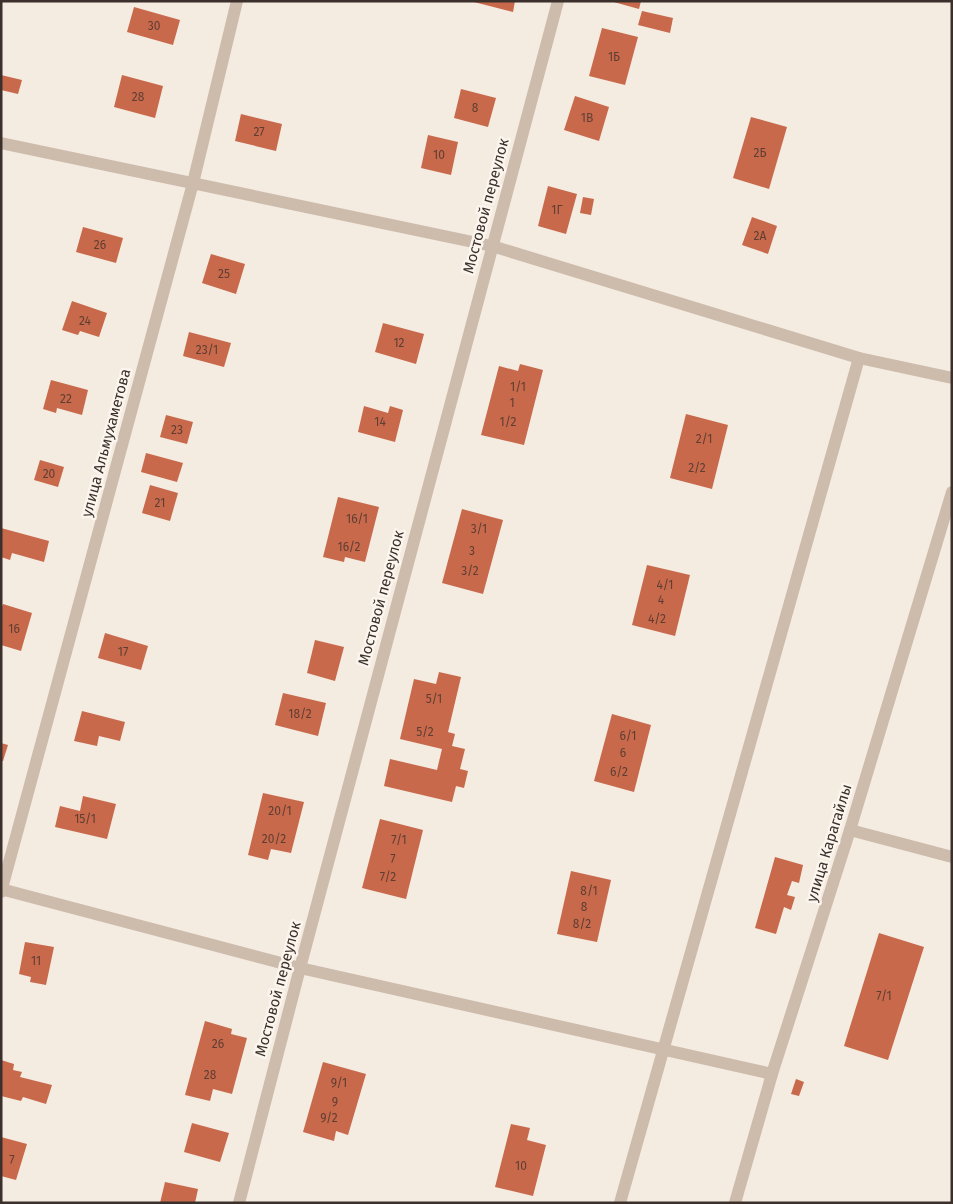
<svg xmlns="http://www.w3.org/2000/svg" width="953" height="1204" viewBox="0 0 953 1204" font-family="'Fira Sans',sans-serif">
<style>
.building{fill:#c8694b}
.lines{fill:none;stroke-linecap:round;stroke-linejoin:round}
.minor{stroke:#cdbbac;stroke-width:12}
.tertiary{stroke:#cdbbac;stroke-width:12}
.labels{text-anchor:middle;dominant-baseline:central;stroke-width:5;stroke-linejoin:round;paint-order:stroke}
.number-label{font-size:12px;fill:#5e3e33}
.street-label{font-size:15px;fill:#3b302b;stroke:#fbf5ee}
</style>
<rect width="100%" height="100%" fill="#f4ebe1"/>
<!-- building -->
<g class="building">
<path d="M470,1h45l-2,11z"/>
<path d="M610,1h31l-2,8z"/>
<path d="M134,7l46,13 -7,25 -46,-13z"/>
<path d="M642,11l31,7 -3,15 -32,-8z"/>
<path d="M602,28l36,9 -13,48 -36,-9z"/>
<path d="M1,75l21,5 -4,14 -17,-4z"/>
<path d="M122,75l41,11 -8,32 -41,-11z"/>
<path d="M461,89l35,9 -8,29 -34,-9z"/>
<path d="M575,96l34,11 -10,34 -35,-11z"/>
<path d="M241,114l41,10 -6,27 -41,-10z"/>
<path d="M751,117l36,10 -18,62 -36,-11z"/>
<path d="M428,135l30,7 -7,33 -30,-7z"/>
<path d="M548,186l29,8 -11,40 -28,-8z"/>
<path d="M583,197l11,2 -3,16 -11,-2z"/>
<path d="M752,217l25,9 -9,28 -26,-9z"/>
<path d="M83,227l40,11 -7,25 -40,-11z"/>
<path d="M211,254l34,10 -9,30 -34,-11z"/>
<path d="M72,301l35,12 -8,24 -19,-6 -2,4 -16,-5z"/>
<path d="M383,323l41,11 -8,30 -41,-12z"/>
<path d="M189,332l42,11 -7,24 -41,-11z"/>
<path d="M520,364l23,6 -19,75 -43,-10 18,-69 19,5z"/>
<path d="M51,380l37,10 -6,25 -25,-7 -1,5 -13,-4z"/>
<path d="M364,406l24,7 2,-7 13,4 -8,32 -37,-10z"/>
<path d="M686,414l42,11 -16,64 -42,-11z"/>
<path d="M166,415l27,7 -6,22 -27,-7z"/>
<path d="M146,453l37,10 -6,19 -36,-10z"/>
<path d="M40,460l24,7 -6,20 -24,-7z"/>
<path d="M150,485l28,8 -8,28 -28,-8z"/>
<path d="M338,497l41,10 -14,55 -20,-5 -1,5 -21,-5z"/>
<path d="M462,509l41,11 -20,74 -41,-11z"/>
<path d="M1,528l48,13 -5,21 -32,-9 -2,7 -9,-3z"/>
<path d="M647,565l43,10 -15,61 -43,-11z"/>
<path d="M3,604l29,9 -11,38 -20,-6v-36z"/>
<path d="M105,633l43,13 -7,24 -43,-12z"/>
<path d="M315,640l29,7 -9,34 -28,-8z"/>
<path d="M439,672l22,5 -13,55 7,2 -3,12 13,3 -5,20 8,2 -4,17 -8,-2 -4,16 -68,-16 6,-27 47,11 5,-21 -42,-10 14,-60 22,5z"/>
<path d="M283,693l43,10 -8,33 -43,-11z"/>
<path d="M82,711l43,11 -5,19 -21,-5 -2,10 -23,-5z"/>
<path d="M612,714l39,11 -17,67 -40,-11z"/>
<path d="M1,743l7,2 -5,16h-2z"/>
<path d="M263,793l41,9 -13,51 -20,-4 -3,11 -20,-5z"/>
<path d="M83,796l33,8 -9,35 -52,-12 5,-21 20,5z"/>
<path d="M380,819l43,11 -17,69 -44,-11z"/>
<path d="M775,857l28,8 -4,18 -7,-2 -5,14 8,2 -4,13 -7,-3 -8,27 -21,-6z"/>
<path d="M571,871l40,9 -14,62 -40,-8z"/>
<path d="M879,933l45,14 -36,113 -44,-14z"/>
<path d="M25,942l29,5 -8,38 -16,-3 1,-5 -12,-3z"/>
<path d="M205,1021l27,8 -1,5 16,4 -15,56 -19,-5 -3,12 -25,-6z"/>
<path d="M1,1060l13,4 -1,6 9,2 -2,5 32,8 -6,19 -23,-7 -2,4 -20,-5z"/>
<path d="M323,1062l43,12 -18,61 -12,-4 -2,10 -31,-9z"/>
<path d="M796,1079l8,3 -5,14 -8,-2z"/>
<path d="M192,1123l37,10 -9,29 -36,-10z"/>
<path d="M511,1124l19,4 -3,12 19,5 -13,51 -38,-9z"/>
<path d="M1,1137l26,7 -11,36 -15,-4z"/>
<path d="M165,1182l33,7 -3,14h-35z"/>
</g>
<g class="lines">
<!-- minor -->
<g class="minor">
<path d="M1,143l491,103 367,112 93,20"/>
<path d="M850,830l102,27"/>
<path d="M1,889l299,79 472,106"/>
<path d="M1,892l192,-709 44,-182"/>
<path d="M239,1203l61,-235 258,-967"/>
<path d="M620,1203l239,-845"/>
</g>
<!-- tertiary -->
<path class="tertiary" d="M735,1203l37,-129 78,-244 102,-338"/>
</g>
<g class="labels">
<!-- number labels -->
<g class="number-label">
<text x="154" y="26">30</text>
<text x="614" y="57">1Б</text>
<text x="138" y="97">28</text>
<text x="475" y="108">8</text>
<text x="587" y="118">1В</text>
<text x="259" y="132">27</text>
<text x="760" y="153">2Б</text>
<text x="439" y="155">10</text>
<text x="557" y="210">1Г</text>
<text x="760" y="236">2А</text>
<text x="100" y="245">26</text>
<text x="224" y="274">25</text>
<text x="85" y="321">24</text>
<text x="399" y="343">12</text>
<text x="207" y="350">23/1</text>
<text x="518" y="387">1/1</text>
<text x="66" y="399">22</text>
<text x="512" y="403">1</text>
<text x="380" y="422">14</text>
<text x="508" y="422">1/2</text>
<text x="177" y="430">23</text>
<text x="704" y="439">2/1</text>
<text x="697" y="468">2/2</text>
<text x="49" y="474">20</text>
<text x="160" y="503">21</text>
<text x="357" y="519">16/1</text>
<text x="479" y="529">3/1</text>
<text x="349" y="547">16/2</text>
<text x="472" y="551">3</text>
<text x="470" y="571">3/2</text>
<text x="665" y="585">4/1</text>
<text x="661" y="600">4</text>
<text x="657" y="619">4/2</text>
<text x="14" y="629">16</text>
<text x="123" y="652">17</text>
<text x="434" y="699">5/1</text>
<text x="300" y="714">18/2</text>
<text x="425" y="732">5/2</text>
<text x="628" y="736">6/1</text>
<text x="623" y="753">6</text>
<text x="619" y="772">6/2</text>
<text x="280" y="811">20/1</text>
<text x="85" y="819">15/1</text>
<text x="274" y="839">20/2</text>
<text x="399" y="840">7/1</text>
<text x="393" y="859">7</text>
<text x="388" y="877">7/2</text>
<text x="589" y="891">8/1</text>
<text x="584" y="907">8</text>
<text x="582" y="924">8/2</text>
<text x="36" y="961">11</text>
<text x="884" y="996">7/1</text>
<text x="218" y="1044">26</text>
<text x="210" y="1075">28</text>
<text x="339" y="1083">9/1</text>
<text x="335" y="1102">9</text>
<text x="329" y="1118">9/2</text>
<text x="12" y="1160">7</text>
<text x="521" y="1166">10</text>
</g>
<!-- street labels -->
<g class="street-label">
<text transform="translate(486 206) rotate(-75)">Мостовой переулок</text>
<text transform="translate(106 443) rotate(-75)">улица Альмухаметова</text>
<text transform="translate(381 598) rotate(-75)">Мостовой переулок</text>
<text transform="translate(829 843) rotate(-73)">улица Карагайлы</text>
<text transform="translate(278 989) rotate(-75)">Мостовой переулок</text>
</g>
</g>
<!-- border -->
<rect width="953" height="1204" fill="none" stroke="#3b302b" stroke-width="5"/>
</svg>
